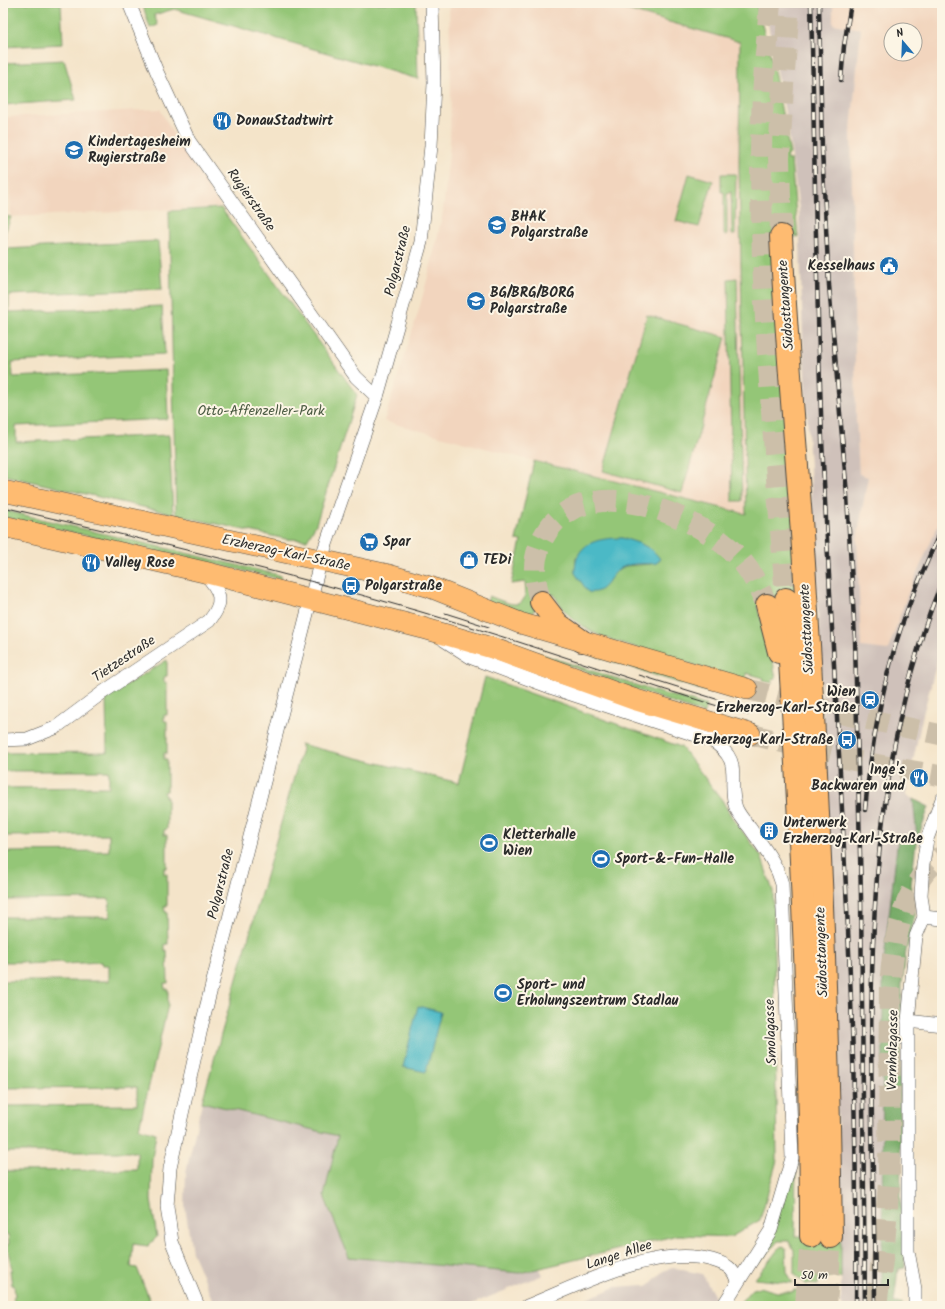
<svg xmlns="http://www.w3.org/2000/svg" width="945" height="1309" viewBox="0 0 945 1309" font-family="Kalam,sans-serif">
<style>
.built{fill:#f2d5be;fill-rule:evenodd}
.industrial{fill:#cfc1ba}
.green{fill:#94c677;stroke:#607851;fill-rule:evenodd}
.forest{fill:#77ab68;stroke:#516b4a}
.water{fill:#4cb9c6;stroke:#3c7278}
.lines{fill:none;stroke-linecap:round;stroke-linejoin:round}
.primary-tunnel{stroke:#ccbfa9;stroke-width:21;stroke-dasharray:21 10;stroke-linecap:butt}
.highway-tunnel{stroke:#ccbfa9;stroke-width:22;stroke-dasharray:22 11;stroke-linecap:butt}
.street-casing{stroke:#494743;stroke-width:14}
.primary-casing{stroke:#494743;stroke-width:22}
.highway-casing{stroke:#494743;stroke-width:24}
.street{stroke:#fff;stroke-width:13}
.primary{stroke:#febb71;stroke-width:21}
.highway{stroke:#febb71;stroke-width:22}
.tram{stroke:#2b2b2b;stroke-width:1}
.rail-casing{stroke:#2b2b2b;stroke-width:4.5}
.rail{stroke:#fcf5e5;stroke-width:3;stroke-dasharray:9;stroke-linecap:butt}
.labels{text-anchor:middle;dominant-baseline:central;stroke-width:4;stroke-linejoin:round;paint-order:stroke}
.poi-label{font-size:14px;font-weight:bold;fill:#2b2b2b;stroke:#fcf5e5;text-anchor:start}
.street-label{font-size:14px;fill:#2b2b2b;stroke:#fcf5e5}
.park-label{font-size:14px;fill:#4a5a42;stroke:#fcf5e5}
</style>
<rect width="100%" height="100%" fill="#fcf5e5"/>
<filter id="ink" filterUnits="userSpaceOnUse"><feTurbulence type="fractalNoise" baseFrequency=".025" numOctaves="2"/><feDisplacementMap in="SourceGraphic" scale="8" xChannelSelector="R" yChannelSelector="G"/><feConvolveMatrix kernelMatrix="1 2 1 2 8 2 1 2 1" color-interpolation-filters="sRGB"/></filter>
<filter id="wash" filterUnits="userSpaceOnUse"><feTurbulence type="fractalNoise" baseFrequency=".012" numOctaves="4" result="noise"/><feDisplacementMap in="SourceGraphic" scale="16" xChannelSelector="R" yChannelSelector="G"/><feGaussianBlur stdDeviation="0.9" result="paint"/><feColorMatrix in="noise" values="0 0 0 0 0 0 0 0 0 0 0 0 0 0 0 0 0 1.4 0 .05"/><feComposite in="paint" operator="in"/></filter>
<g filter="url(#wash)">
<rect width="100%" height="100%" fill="#f4e4c9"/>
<!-- built -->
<g class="built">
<path d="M449,3h153l138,39 -1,125 7,347 -197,-49 -165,-44 34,-108 12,-44 13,-57 7,-69 1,-56z"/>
<path d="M833,3h109v514l-35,79 -19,55 -27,-4 -4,-108 11,-62 -9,-3 -3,-56 -5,-289 10,-99 -28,-6zM891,30h24v24h-24z"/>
<path d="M160,109l16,30 45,68 -210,10 -5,-100z"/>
</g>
<!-- industrial -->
<g class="industrial">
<path d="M764,3h69v21l28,5 -10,100 5,289 3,56 9,3 -11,62 4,108 27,3 19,-54 35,-79v126l-20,75 -16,77 7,4 4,38 -19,1 -15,130 -1,338h-41v-96l-21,-561 -17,-309 -4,-130 -11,-82z"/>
<path d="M202,1102l137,34 -15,60 25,61 171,16 18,-5 5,7 -76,31h-252l-23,-54 -7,-45 1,-35z"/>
<path d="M673,1268l29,6 13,23 -6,9h-140l47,-19 28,-2 3,2 16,-16z"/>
</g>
<!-- green -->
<g class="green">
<path d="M3,3h58l2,41 -60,3z"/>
<path d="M142,3h274l2,76 -244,-70 -20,6 4,10 -8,3z"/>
<path d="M602,3h154l16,58 18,93 -4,1 1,5h4l7,77h-7l5,358 -21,2 -18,9 14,44 5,29 -4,1 1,3 -10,-2 1,-3 -18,-5v8l-141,-43c-22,-10 -41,-22 -51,-44l-22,9 3,7 -3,2 2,6 -47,-17 2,-5c20,8 40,18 36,-14l-14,2 10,-43 -5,-1 18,-79 212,53 -7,-347 1,-125zM622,538l21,7 8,19 -26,2 -11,6 -39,1 1,-16z"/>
<path d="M64,60l12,40 -73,5v-42z"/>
<path d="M689,174l24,7 -14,46 -23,-6z"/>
<path d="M721,174h15l-1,61h-3l-1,-43 -4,1v42h-3v-43h-3z"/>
<path d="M221,208l136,187 -41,129 -9,16 -21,-1 -110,-24 -7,-304z"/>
<path d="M3,216l8,1 -6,16 1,16 152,-8 4,48 -153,6v17l153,-6 3,48 -153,8 1,15 153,-7 2,49 -152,7v16l153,-7 4,79 -170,-39z"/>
<path d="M737,278l5,223h-10l-4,-222z"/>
<path d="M647,315l79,22 -44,156 -79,-22z"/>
<path d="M3,510l276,65 2,2 -1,2 -277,-62z"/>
<path d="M489,637l165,54 52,14 -2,9z"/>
<path d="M571,648l142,39 -3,6z"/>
<path d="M167,660v16l-3,1v5l3,1v32h-3v6h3v32h-3v6h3v32l-3,1 1,5h2v32l-3,1v5h3v33h-3v6h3v32h-3l1,6h2l1,32h-3v7l2,-1 1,33h-4l1,6h3v16l-29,123 17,5 -4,26 -1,41 6,37 -9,9 -15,-2 -2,23 6,1 15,38h-137l-2,-9 2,-1 -1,-11h-2l-2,-14 2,-1 -5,-25 2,-1 -1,-9h-5v-64l134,-1v-18h-134v-46l134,-1v-18l-134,1v-107h106v-16h-7l-1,-3 -37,2 -1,-2 -37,2v-2h-23v-45h107l-1,-18 -106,1v-48l106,-1v-16l-106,1v-48l106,-1v-16h-106v-18l104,-1 -1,-55z"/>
<path d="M485,677l196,70 41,53 9,16 30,40 12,35 4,269 -17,60 -29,17 -53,-2 -158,38 -171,-16 -25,-61 14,-60 -136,-34 100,-353 -2,-5 159,39z"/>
<path d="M796,1162l-1,74 46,1v41h-5v-14l-5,-1v14h-13v8l-12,-1 -12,-10v-24l-5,-9h-11l-19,22 -4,1z"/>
<path d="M783,1246l3,2 1,24 6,11 -38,-4 25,-32z"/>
<path d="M759,1287l18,5h16v-2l25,2v14h-81l14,-16z"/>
</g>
<!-- forest -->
<path class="forest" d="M913,799l16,8 -13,36 -6,51 5,21 -9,36 -4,32 -2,72 1,150 3,13 1,50 -7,1 -4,34h8v3h-20l1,-338 15,-130 19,-1z"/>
<!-- water -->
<g class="water">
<path d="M622,538c14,4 30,8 38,21l-3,4c-11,2 -24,-1 -34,4 -15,7 -16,28 -35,25l-13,-19c-1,-30 22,-35 47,-35z"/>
<path d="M418,1006l23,6 -15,60 -23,-5z"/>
</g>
</g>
<g filter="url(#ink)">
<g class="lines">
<!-- primary-tunnel -->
<g class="primary-tunnel">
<path d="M747,689l100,26 95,20"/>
<path d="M750,734l101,26 91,16"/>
</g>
<!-- highway-tunnel -->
<g class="highway-tunnel">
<path d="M770,3c-4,52 -9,104 -9,157 0,146 15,293 25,439"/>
<path d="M781,236l-2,-78 4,-72 6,-83"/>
<path d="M541,602c-8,-22 -9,-43 2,-64 37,-72 155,-25 196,20 13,14 20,30 28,47"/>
<path d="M806,1306l5,-70"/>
<path d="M826,1306l5,-69"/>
<path d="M876,1306l8,-61 5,-63 1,-194c3,-47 12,-102 52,-132"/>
</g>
<!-- street casing -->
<g class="street-casing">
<g id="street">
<path d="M129,3l28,69 32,69 167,236 21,20"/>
<path d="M444,640l28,18 78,29 161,53c35,22 15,39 25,68 3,7 9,14 14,20 13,19 26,34 32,56l10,274 -21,72 -48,76"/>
<path d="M3,740l24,-1 28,-11 47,-35 107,-72c16,-19 12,-30 -5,-48"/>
<path d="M924,917l18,2"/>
<path d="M908,1021l34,4"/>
<path d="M198,1306l-26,-64 -5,-36 3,-38 32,-144 119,-465 56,-162 44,-155 10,-96 3,-63 -2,-80"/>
<path d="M527,1306c52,-21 129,-62 185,-46 14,4 22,8 25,22"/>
<path d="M915,1306v-17l-7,-38v-230l8,-85 8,-19 -3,-22 2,-30 4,-26 15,-40"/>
</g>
</g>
<!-- primary casing -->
<g class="primary-casing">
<g id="primary">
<path d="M3,491l386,84 41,12 90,36 227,66"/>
<path d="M3,526l201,46 219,56 69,20 141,51 117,35"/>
</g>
</g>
<!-- highway casing -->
<g class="highway-casing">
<g id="highway">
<path d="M781,236c5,104 15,208 22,312 15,229 25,459 28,689"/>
<path d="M786,599c14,212 25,425 25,637"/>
<path d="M541,602l17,22 24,17"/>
<path d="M767,605l12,47"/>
</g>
</g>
<!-- street -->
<use href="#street" class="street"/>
<!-- primary -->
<use href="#primary" class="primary"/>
<!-- highway -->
<use href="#highway" class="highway"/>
<!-- tram -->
<g class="tram">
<path d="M3,507c139,32 278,64 415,104 111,32 219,72 330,104"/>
<path d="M445,613l44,14"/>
<path d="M639,675l109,34"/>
</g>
<!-- rail casing -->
<g class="rail-casing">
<g id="rail">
<path d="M811,3c4,153 5,306 12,459 14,281 36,562 33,844"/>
<path d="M819,3l3,147 7,135 18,210 8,144 6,257 4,410"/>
<path d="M841,80l3,-34 7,-43"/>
<path d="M865,810c5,-56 15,-113 31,-167 12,-39 29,-77 46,-115"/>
<path d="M875,1306c-1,-242 -26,-495 67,-725"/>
</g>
</g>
<!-- rail -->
<use href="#rail" class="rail"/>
</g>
</g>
<!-- icons -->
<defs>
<g id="restaurant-disc" transform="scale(1)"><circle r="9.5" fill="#1f6fb2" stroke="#fcf5e5"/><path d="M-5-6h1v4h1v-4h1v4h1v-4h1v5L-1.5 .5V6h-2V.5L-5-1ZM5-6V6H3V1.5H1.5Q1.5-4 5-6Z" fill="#fff"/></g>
<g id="school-disc" transform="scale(1)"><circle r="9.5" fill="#1f6fb2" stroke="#fcf5e5"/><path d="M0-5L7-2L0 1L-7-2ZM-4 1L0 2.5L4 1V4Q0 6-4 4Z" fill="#fff"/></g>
<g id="civic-disc" transform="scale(1)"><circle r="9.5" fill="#1f6fb2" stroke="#fcf5e5"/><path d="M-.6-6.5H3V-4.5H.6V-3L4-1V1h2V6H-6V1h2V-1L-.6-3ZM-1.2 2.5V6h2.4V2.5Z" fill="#fff"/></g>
<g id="supermarket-disc" transform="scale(1)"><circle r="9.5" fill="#1f6fb2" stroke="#fcf5e5"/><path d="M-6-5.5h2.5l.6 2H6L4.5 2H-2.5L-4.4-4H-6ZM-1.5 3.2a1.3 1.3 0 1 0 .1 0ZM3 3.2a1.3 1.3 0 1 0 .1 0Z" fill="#fff"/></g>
<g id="shop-disc" transform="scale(1)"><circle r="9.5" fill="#1f6fb2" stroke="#fcf5e5"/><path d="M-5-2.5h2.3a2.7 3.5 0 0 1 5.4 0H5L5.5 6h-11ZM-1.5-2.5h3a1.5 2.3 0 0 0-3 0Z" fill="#fff"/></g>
<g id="bus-disc" transform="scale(1)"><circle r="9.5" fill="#1f6fb2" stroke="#fcf5e5"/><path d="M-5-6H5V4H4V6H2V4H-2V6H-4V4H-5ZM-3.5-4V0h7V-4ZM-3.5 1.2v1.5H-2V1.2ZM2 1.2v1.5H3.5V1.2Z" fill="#fff"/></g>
<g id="station-disc" transform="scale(1)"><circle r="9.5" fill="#1f6fb2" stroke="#fcf5e5"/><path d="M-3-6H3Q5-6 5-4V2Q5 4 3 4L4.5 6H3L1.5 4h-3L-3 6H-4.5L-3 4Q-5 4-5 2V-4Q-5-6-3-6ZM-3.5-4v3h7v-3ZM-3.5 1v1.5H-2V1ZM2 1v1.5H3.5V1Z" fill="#fff"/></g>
<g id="building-disc" transform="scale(1)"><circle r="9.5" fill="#1f6fb2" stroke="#fcf5e5"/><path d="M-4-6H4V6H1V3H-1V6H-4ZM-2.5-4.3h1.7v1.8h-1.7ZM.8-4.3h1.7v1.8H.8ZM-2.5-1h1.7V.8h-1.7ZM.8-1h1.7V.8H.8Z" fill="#fff"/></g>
<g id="stadium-disc" transform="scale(1)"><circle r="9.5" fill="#1f6fb2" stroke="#fcf5e5"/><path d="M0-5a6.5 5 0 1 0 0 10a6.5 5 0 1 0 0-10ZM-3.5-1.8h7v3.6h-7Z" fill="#fff"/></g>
</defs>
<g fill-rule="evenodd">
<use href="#restaurant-disc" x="222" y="121"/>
<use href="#school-disc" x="74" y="150"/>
<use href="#school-disc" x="497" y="225"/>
<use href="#civic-disc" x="889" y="266"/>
<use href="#school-disc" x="476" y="301"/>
<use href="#supermarket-disc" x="369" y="542"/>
<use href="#shop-disc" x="469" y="560"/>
<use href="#restaurant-disc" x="91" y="563"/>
<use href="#bus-disc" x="351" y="586"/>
<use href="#station-disc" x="870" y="700"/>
<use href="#bus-disc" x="847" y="740"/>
<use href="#restaurant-disc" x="919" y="778"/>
<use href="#building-disc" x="769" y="831"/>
<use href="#stadium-disc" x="489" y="843"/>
<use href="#stadium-disc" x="601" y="859"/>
<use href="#stadium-disc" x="503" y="993"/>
</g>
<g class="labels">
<!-- poi labels -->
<g class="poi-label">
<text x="236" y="121">DonauStadtwirt</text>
<text x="88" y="142">Kindertagesheim<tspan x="88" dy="16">Rugierstraße</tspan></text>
<text x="511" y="217">BHAK<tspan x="511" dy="16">Polgarstraße</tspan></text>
<text x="875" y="266" text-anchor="end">Kesselhaus</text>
<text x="490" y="293">BG/BRG/BORG<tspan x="490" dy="16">Polgarstraße</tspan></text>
<text x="383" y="542">Spar</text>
<text x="483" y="560">TEDi</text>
<text x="105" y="563">Valley Rose</text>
<text x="365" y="586">Polgarstraße</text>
<text x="856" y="692" text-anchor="end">Wien<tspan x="856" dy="16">Erzherzog-Karl-Straße</tspan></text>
<text x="833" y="740" text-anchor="end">Erzherzog-Karl-Straße</text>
<text x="905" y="770" text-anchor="end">Inge's<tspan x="905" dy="16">Backwaren und</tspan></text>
<text x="783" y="823">Unterwerk<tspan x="783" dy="16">Erzherzog-Karl-Straße</tspan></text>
<text x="503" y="835">Kletterhalle<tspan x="503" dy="16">Wien</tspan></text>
<text x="615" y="859">Sport-&amp;-Fun-Halle</text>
<text x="517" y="985">Sport- und<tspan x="517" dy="16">Erholungszentrum Stadlau</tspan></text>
</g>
<!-- street labels -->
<g class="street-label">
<text transform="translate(251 200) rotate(55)">Rugierstraße</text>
<text transform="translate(398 261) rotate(-76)">Polgarstraße</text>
<text transform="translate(786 305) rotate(-94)">Südosttangente</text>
<text transform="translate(286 553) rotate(12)">Erzherzog-Karl-Straße</text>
<text transform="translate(807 629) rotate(-93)">Südosttangente</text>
<text transform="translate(124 659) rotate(-34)">Tietzestraße</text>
<text transform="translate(221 884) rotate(-76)">Polgarstraße</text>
<text transform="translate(822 952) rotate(-92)">Südosttangente</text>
<text transform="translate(771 1032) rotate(-92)">Smolagasse</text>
<text transform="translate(893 1050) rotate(-89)">Vernholzgasse</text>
<text transform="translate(619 1255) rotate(-18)">Lange Allee</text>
</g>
<!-- park labels -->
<g class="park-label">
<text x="261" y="411">Otto-Affenzeller-Park</text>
</g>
</g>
<!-- margin -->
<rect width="945" height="1309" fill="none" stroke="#fcf5e5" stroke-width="16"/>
<!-- north arrow -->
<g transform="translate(903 42) rotate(341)"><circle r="19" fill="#fcf5e5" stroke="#a8a49b"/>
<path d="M0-3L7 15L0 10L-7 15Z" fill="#1f6fb2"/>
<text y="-6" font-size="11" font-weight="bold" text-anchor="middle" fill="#2b2b2b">N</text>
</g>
<!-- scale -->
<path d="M795 1279v6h93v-6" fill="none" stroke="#2b2b2b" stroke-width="2"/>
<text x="801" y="1279" font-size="12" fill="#2b2b2b" stroke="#fcf5e5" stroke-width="3" paint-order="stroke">50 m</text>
</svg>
